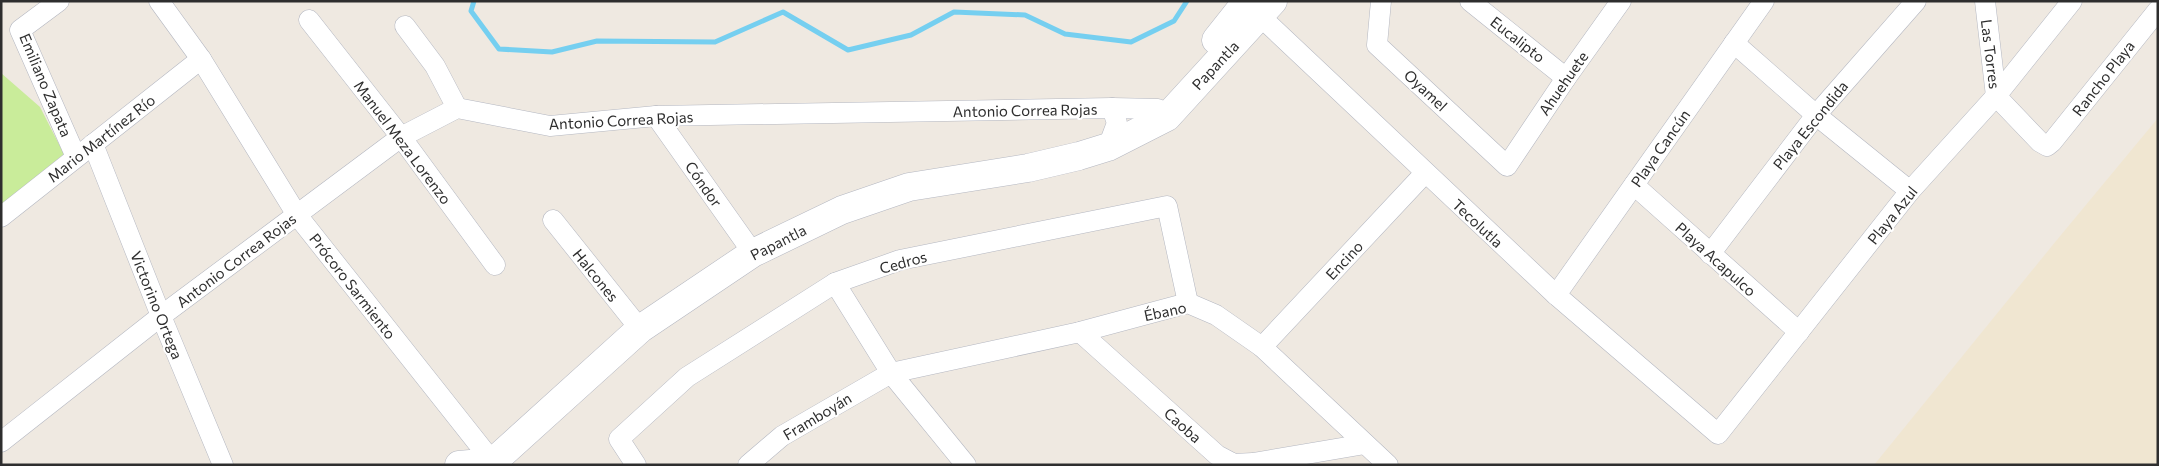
<svg xmlns="http://www.w3.org/2000/svg" width="2159" height="466" viewBox="0 0 2159 466" font-family="Commissioner,sans-serif">
<style>
.education{fill:#f0e6d1}
.pitch{fill:#c9ec9a}
.lines{fill:none;stroke-linecap:round;stroke-linejoin:round}
.stream{stroke:#75cff0;stroke-width:5}
.street-casing{stroke:#b4b7c1;stroke-width:21}
.secondary-casing{stroke:#b4b7c1;stroke-width:29}
.street{stroke:#fff;stroke-width:20}
.secondary{stroke:#fff;stroke-width:28}
.labels{text-anchor:middle;dominant-baseline:central;stroke-width:4;stroke-linejoin:round;paint-order:stroke}
.street-label{font-size:15px;fill:#2e2e2e;stroke:#fff}
</style>
<rect width="100%" height="100%" fill="#efe9e1"/>
<!-- education -->
<path class="education" d="M2158,118v347h-284l182,-224z"/>
<!-- pitch -->
<path class="pitch" d="M1,73l39,34 24,47 -63,51z"/>
<g class="lines">
<!-- stream -->
<path class="stream" d="M474,1l-3,10 28,38 53,3 45,-11 118,1 68,-30 65,38 63,-15 43,-23 71,3 40,19 66,8 43,-21 13,-20"/>
<!-- street casing -->
<g class="street-casing">
<g id="street">
<path d="M59,1l-39,29 56,127"/>
<path d="M159,1l42,58 96,156 198,250"/>
<path d="M1381,1l-4,44 130,121 59,-88 55,-77"/>
<path d="M1470,1l96,77"/>
<path d="M1985,1l11,95 44,46 7,4 5,-4 106,-132"/>
<path d="M1248,7l13,10 295,278 162,139 192,-243 86,-95 76,-95"/>
<path d="M309,20l92,117 94,128"/>
<path d="M405,26l30,40 22,42"/>
<path d="M1734,43l82,72 94,76"/>
<path d="M656,116l97,137"/>
<path d="M93,144l68,172 62,149"/>
<path d="M1108,147l9,-24 -5,-15"/>
<path d="M1634,185l165,147"/>
<path d="M1,217l200,-158"/>
<path d="M553,220l87,109"/>
<path d="M1710,254l106,-139 100,-114"/>
<path d="M835,283l56,90 75,92"/>
<path d="M1556,295l208,-294"/>
<path d="M1080,332l137,123 17,9 19,-1 112,-19"/>
<path d="M1262,347l163,-174"/>
<path d="M1,442l160,-126 240,-179 56,-29 93,18 106,-10 456,-8 46,1 9,8"/>
<path d="M636,465l-17,-26 68,-62 148,-94 65,-23 267,-54 21,97"/>
<path d="M748,465l34,-29 109,-63 189,-41 108,-29 28,12 46,32 126,118"/>
</g>
</g>
<!-- secondary casing -->
<g class="secondary-casing">
<g id="secondary">
<path d="M1216,40l31,-39"/>
<path d="M459,465l34,-3 147,-133 113,-76 89,-43 67,-23 119,-19 51,-12 29,-9 59,-30 106,-116"/>
</g>
</g>
<!-- street -->
<use href="#street" class="street"/>
<!-- secondary -->
<use href="#secondary" class="secondary"/>
</g>
<g class="labels">
<!-- street labels -->
<g class="street-label">
<text transform="translate(1518 39) rotate(38)">Eucalipto</text>
<text transform="translate(1991 54) rotate(83)">Las Torres</text>
<text transform="translate(1215 65) rotate(-47)">Papantla</text>
<text transform="translate(2103 78) rotate(-52)">Rancho Playa</text>
<text transform="translate(1563 83) rotate(-55)">Ahuehuete</text>
<text transform="translate(46 85) rotate(67)">Emiliano Zapata</text>
<text transform="translate(1426 90) rotate(43)">Oyamel</text>
<text transform="translate(1025 110) rotate(-1)">Antonio Correa Rojas</text>
<text transform="translate(621 120) rotate(-3)">Antonio Correa Rojas</text>
<text transform="translate(1810 125) rotate(-51)">Playa Escondida</text>
<text transform="translate(101 138) rotate(-38)">Mario Martínez Río</text>
<text transform="translate(403 142) rotate(53)">Manuel Meza Lorenzo</text>
<text transform="translate(1660 148) rotate(-55)">Playa Cancún</text>
<text transform="translate(704 184) rotate(55)">Cóndor</text>
<text transform="translate(1892 215) rotate(-51)">Playa Azul</text>
<text transform="translate(1478 223) rotate(43)">Tecolutla</text>
<text transform="translate(778 242) rotate(-27)">Papantla</text>
<text transform="translate(1716 259) rotate(42)">Playa Acapulco</text>
<text transform="translate(236 260) rotate(-37)">Antonio Correa Rojas</text>
<text transform="translate(1344 260) rotate(-47)">Encino</text>
<text transform="translate(903 262) rotate(-15)">Cedros</text>
<text transform="translate(596 275) rotate(51)">Halcones</text>
<text transform="translate(353 286) rotate(52)">Prócoro Sarmiento</text>
<text transform="translate(157 305) rotate(68)">Victorino Ortega</text>
<text transform="translate(1165 311) rotate(-12)">Ébano</text>
<text transform="translate(817 416) rotate(-31)">Framboyán</text>
<text transform="translate(1183 425) rotate(42)">Caoba</text>
</g>
</g>
<!-- border -->
<rect width="2159" height="466" fill="none" stroke="#2e2e2e" stroke-width="5"/>
</svg>
